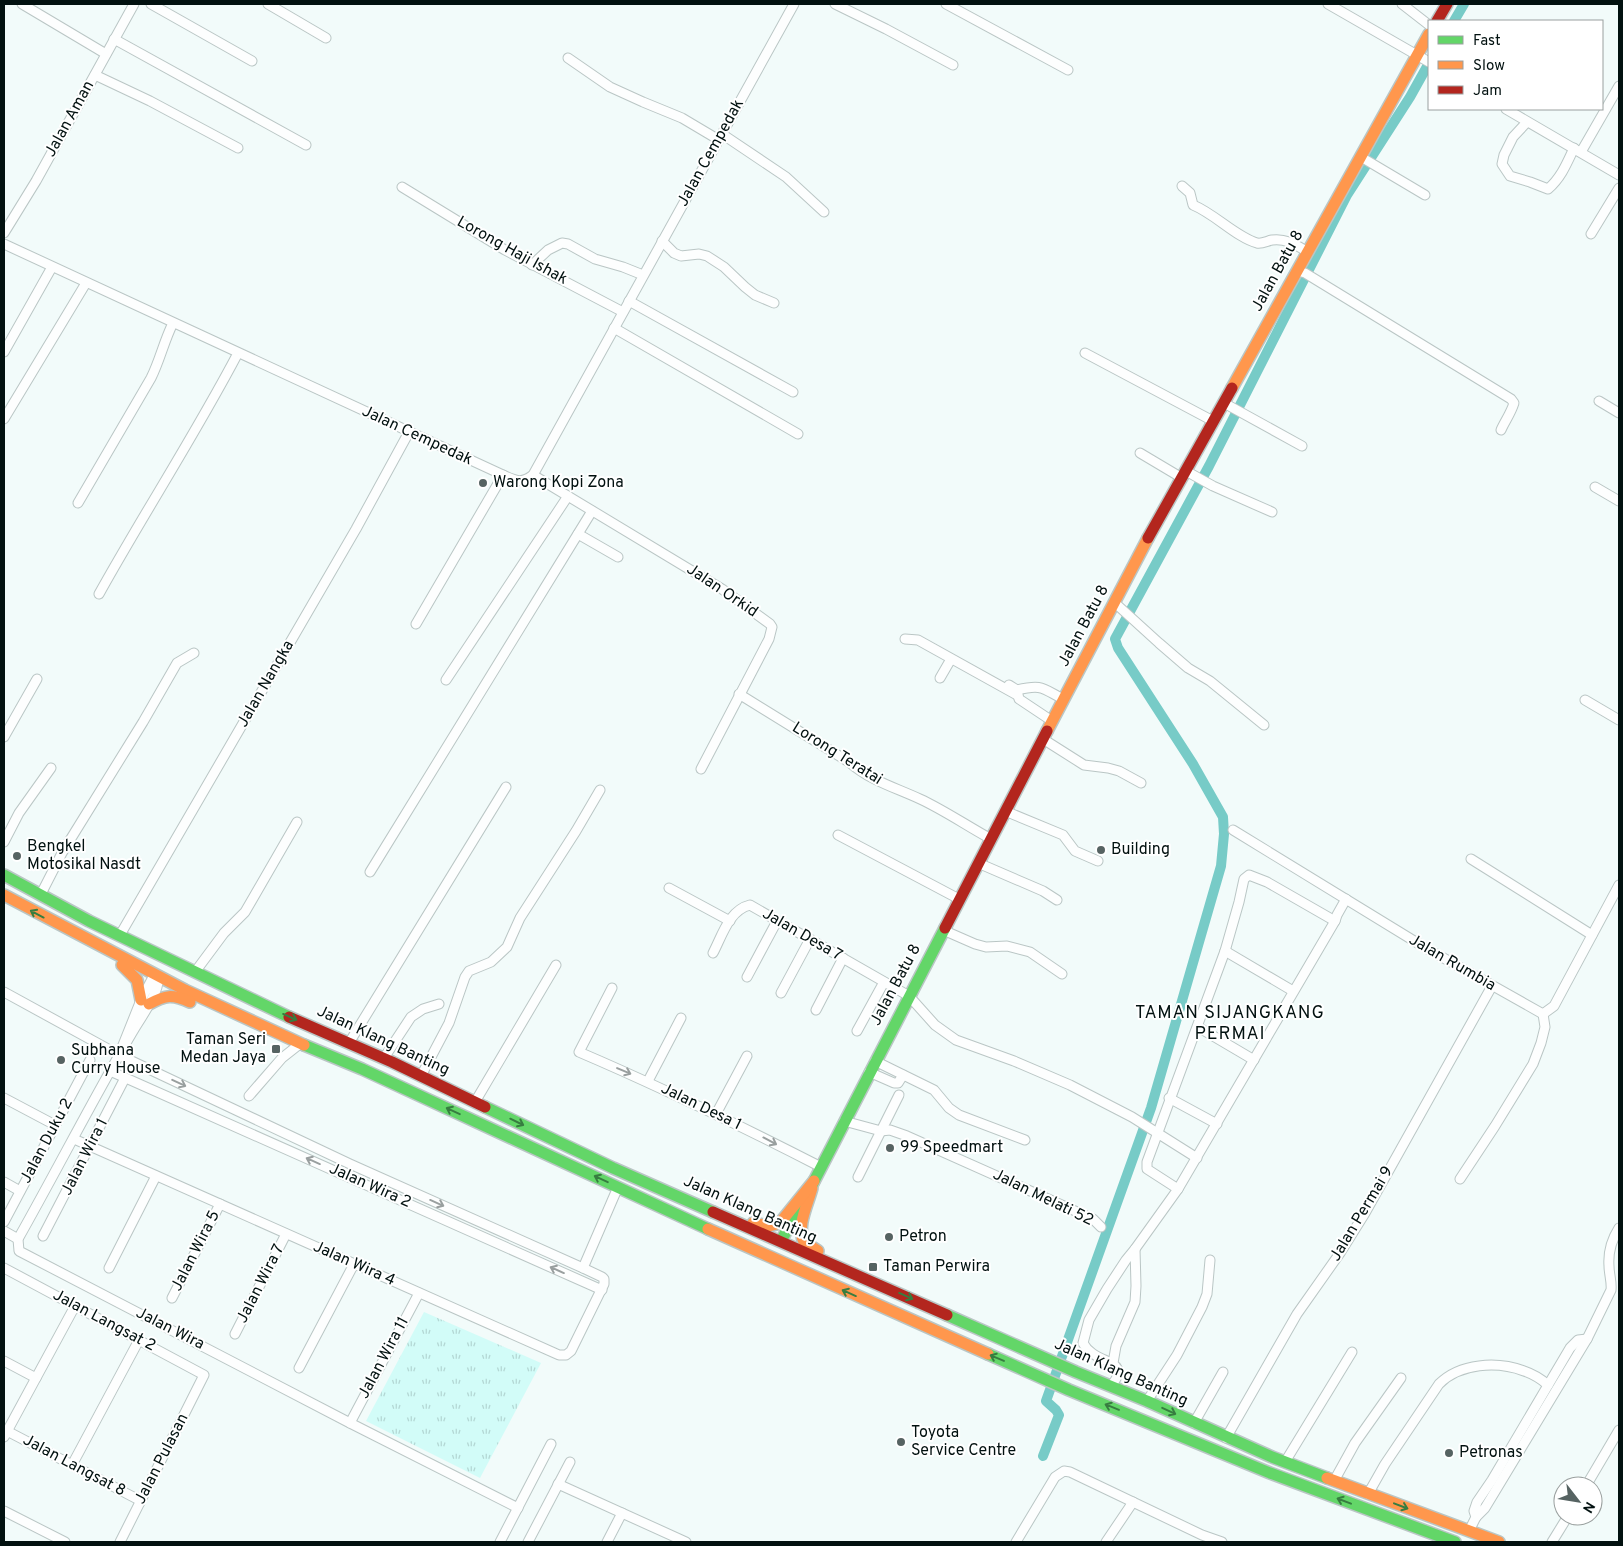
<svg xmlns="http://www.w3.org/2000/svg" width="1623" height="1546" viewBox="0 0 1623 1546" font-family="Overpass,sans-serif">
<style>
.park{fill:url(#park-tufts)}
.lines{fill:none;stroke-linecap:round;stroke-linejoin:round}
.canal{stroke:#77cbc7;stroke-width:10}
.street-casing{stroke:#bac6c5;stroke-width:11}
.fast-casing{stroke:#bac6c5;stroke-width:14}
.slow-casing{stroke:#bac6c5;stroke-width:14}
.jam-casing{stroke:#bac6c5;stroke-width:14}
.street{stroke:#fdfefe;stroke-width:9}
.fast{stroke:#63d668;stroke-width:11}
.slow{stroke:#ff974d;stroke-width:11}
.jam{stroke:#b3261e;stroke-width:11}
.oneway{stroke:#377d40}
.oneway2{stroke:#999f9f}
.poi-dot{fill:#566362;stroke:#fff;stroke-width:2}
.labels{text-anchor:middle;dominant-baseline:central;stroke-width:4;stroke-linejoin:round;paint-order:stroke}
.street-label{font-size:16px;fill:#021110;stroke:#fff}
.poi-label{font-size:16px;fill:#021110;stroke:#fff;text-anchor:start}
.neighbourhood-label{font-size:18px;letter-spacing:1px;fill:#021110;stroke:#fff}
</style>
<defs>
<pattern id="park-tufts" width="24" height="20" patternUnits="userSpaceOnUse" patternTransform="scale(1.25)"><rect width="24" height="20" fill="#d2fcf8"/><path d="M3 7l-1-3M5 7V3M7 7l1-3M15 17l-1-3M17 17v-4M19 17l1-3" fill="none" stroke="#b3d7d4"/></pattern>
</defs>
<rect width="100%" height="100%" fill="#f2fbfa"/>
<!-- park -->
<path class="park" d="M424,1312l117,51 -61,115 -114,-57z"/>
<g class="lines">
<!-- canal -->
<g class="canal">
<path d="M1454,21l10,-17"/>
<path d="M1043,1456l16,-41 -3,-5 -10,-9 105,-293 70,-242 3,-32 -1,-17 -30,-53 -75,-116 -3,-9 94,-173 138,-271 63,-98 19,-34"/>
</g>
<!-- street casing -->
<g class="street-casing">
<g id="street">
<path d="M22,4l84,50"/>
<path d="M151,4l101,57"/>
<path d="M268,4l58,34"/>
<path d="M835,4l51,25 67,36"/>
<path d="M946,4l122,66"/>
<path d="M1328,4l101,58"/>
<path d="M1402,4l27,21"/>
<path d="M114,39l192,106"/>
<path d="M568,58l42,29 33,15 39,16 37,22"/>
<path d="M95,75l55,26 88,47"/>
<path d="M1506,109l113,66"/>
<path d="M1527,122l-14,15 -9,18 -2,9 8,12 20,6 18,7c13,-11 19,-26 26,-41"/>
<path d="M722,134l64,43 38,35"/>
<path d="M1581,152l38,-66"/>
<path d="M1361,157l64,38"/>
<path d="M1182,186l8,7 3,12c22,9 43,32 64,38 5,1 10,-2 15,-3 14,-2 24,5 36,12"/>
<path d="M402,187l103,63 118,62"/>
<path d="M4,233l32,-52 98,-177"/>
<path d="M1591,234l28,-46"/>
<path d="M662,241l12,12 7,3 18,-2 8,2 17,11 21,20 10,8 19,8"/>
<path d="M4,244l499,231c13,6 18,9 30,0l261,-471"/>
<path d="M532,265l16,-15 14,-7 6,1 27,15 28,8 20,8"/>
<path d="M1297,271l8,2 206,126 3,4c-3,10 -9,18 -13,27"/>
<path d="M629,301l164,91"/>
<path d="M614,328l184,106"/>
<path d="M4,352l48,-85"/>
<path d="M1085,353l128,68"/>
<path d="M1599,401l20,12"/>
<path d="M1224,403l78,43"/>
<path d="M4,419l82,-136"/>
<path d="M1140,453l42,25"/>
<path d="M1186,471l27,15 59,26"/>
<path d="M533,475l189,114 48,35 2,3 -3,12 -68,130"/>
<path d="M1595,487l24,14"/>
<path d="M78,503l73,-125c9,-18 13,-37 22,-55"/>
<path d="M578,534l40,23"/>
<path d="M99,594c45,-81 96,-159 139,-241"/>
<path d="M1115,603l44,40 29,25 22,13 54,44"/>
<path d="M416,624l87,-149"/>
<path d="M905,639l13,1 99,55"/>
<path d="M940,678l11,-19"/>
<path d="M446,680l122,-184"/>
<path d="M1009,685l8,5c25,-6 25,-2 46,9"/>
<path d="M1017,690l2,9 33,22"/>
<path d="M739,694l110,68c22,19 45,25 71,37 24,11 47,27 71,40"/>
<path d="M1585,700l34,20"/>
<path d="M4,737l33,-58"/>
<path d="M1043,739l41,26 24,3 11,3 22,12"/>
<path d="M1005,811l58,24 12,16 23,10"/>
<path d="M1233,830l191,117 119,67 11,-8 65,-121"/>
<path d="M838,835l121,64"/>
<path d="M4,842l15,-29 32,-45"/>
<path d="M1471,859l121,76"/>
<path d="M978,863l65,28 14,9"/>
<path d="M370,872l222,-361"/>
<path d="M669,888l61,33"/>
<path d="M41,894l21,-41 81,-131 34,-59 17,-10"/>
<path d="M943,930l32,14 11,3 21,-1 23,6 32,22"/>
<path d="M120,935l236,-406 53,-97"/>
<path d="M1225,951l68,40"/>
<path d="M713,953c9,-17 16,-43 37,-48l159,91 26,29 21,15 58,21 56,24 62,32 65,41"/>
<path d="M195,972l29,-39 21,-21 52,-90"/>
<path d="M747,977l30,-56"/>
<path d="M612,988l-33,64c82,35 162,74 242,115"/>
<path d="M4,992l115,63 231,109 233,104 19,9 2,2v5l-33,67 -5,4h-7l-485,-216"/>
<path d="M781,993l29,-54"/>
<path d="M816,1010l27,-52"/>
<path d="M1198,1027l56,33"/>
<path d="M857,1031l27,-49"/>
<path d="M349,1043l157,-256"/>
<path d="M119,1055l22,-55 11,-21 6,-2c3,13 -18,42 -25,54 -40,68 -76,139 -115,208l1,12 331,172 168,85"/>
<path d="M384,1058l27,-41 12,-8 16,-5"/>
<path d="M875,1061l59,29 15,18 10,7 66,25"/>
<path d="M110,1071l492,219"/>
<path d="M869,1072l25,11h4l5,-8"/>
<path d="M421,1076l28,-53 16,-46 4,-6 22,-9 16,-15 13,-29 56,-87 24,-41"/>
<path d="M648,1081l33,-63"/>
<path d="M249,1096l33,-38 19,-15"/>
<path d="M4,1098l51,27"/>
<path d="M1169,1098l48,26"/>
<path d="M475,1102l81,-137"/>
<path d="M716,1114l31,-58"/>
<path d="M844,1121l37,10 9,-1 17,6 186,83 8,8"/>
<path d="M858,1177l41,-82"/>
<path d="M1460,1179l35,-53 38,-62 8,-21 4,-16 -2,-13"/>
<path d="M4,1182l16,9"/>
<path d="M1178,1189l-31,-20v-7l78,-211 14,-49 5,-23 5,-4 18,7 68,39"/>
<path d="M4,1222l86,-162"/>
<path d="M4,1231l14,8"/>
<path d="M43,1236l82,-158"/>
<path d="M4,1268l200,107 -84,167"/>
<path d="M109,1268l47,-92"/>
<path d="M583,1268l35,-81"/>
<path d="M172,1298l48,-94"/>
<path d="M235,1334l51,-100"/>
<path d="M4,1361l32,17"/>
<path d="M1113,1363l3,-17 19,-44 1,-16 -1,-37"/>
<path d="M299,1368l55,-104"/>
<path d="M1111,1386c23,-28 -16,-20 -28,-43l6,-23 18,-31 19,-29 9,-11 43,-60 157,-268 2,-6 9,-16"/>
<path d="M1147,1401l30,-46 25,-48 5,-13 3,-34"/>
<path d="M350,1423l69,-130"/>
<path d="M1194,1423l29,-51"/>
<path d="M7,1431l134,70"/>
<path d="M4,1437l71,-131"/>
<path d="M1226,1438l71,-124 43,-61 25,-40 127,-227"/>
<path d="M1285,1462l67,-110"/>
<path d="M72,1465l67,-125"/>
<path d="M1334,1481l21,-38 46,-65"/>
<path d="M558,1484l128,58"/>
<path d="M1586,1486l33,-56"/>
<path d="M1368,1494l17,-30 54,-80c21,-21 58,-23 85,-13 9,3 17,8 24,14"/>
<path d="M4,1511l61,31"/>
<path d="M1476,1517l9,-9 102,-169 24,-49c1,-8 -2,-16 -2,-24 -1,-13 3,-27 10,-38"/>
<path d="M1469,1531l7,-14 -2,-6 3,-9 15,-22 78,-132 8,-8 9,-1"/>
<path d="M500,1542l51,-98"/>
<path d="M528,1542l42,-80"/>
<path d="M607,1542l15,-29"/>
<path d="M1016,1542l39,-65 9,-6 6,1 132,63 20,7"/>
<path d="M1106,1542l27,-40"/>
<path d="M1552,1542l16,-26"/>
</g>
</g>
<!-- fast casing -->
<g class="fast-casing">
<g id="fast">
<path d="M4,875l85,46 200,96"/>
<path d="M304,1045l58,24 346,160"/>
<path d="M485,1107l128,61 100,44"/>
<path d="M810,1189l135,-261"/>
<path d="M781,1241l18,-33"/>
<path d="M947,1315l129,57 71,29 125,56 55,21"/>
<path d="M988,1354l81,36 201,83 185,69"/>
</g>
</g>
<!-- slow casing -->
<g class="slow-casing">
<g id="slow">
<path d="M1232,388l197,-354"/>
<path d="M1047,731l101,-193"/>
<path d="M4,895l181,95 119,55"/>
<path d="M122,965l15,15 4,20"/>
<path d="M149,1004c17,-9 23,-10 41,-2"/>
<path d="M812,1188c-4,16 -16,38 -8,54l14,9"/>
<path d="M753,1223l16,3 11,-3 34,-42"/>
<path d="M708,1229l280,125"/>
<path d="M1327,1478l172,64"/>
</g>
</g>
<!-- jam casing -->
<g class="jam-casing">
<g id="jam">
<path d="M1437,21l10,-17"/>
<path d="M1148,538l84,-150"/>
<path d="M945,928l102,-197"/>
<path d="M289,1017l103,45 93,45"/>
<path d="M713,1212l234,103"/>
</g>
</g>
<!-- street -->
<use href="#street" class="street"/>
<!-- fast -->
<use href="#fast" class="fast"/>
<!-- slow -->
<use href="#slow" class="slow"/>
<!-- jam -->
<use href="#jam" class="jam"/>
</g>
<!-- one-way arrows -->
<defs><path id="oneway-shaft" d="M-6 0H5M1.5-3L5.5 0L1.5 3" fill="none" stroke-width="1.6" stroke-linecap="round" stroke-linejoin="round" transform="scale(1.25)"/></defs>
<g class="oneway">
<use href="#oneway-shaft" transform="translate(37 914) rotate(-152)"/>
<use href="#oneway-shaft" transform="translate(290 1017) rotate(24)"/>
<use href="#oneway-shaft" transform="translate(453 1111) rotate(-155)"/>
<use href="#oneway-shaft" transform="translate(517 1122) rotate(26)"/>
<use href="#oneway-shaft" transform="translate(601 1179) rotate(-155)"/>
<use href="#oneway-shaft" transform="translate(849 1293) rotate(-156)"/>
<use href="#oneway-shaft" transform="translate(906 1296) rotate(24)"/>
<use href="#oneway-shaft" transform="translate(997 1358) rotate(-157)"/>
<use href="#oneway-shaft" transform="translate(1112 1407) rotate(-158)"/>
<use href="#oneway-shaft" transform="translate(1169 1411) rotate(25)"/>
<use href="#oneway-shaft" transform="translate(1344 1501) rotate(-159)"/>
<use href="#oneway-shaft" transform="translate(1401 1506) rotate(21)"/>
</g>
<g class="oneway2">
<use href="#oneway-shaft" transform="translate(624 1071) rotate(23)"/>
<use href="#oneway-shaft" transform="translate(179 1083) rotate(25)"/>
<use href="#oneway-shaft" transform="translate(770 1141) rotate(28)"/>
<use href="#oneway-shaft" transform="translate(313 1161) rotate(-156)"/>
<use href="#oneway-shaft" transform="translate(437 1203) rotate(24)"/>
<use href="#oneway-shaft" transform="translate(557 1270) rotate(-156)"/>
</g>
<!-- markers -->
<g class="poi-dot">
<circle cx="483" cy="483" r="5"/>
<circle cx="1101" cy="850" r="5"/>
<circle cx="17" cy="856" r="5"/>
<rect x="271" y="1044" width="10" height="10" rx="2.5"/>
<circle cx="61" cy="1060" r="5"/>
<circle cx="890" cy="1148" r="5"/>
<circle cx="889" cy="1237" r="5"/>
<rect x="868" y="1262" width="10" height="10" rx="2.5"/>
<circle cx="901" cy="1442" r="5"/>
<circle cx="1449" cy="1453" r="5"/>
</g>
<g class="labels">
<!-- street labels -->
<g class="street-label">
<text transform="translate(70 119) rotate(-61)">Jalan Aman</text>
<text transform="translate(711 153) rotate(-61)">Jalan Cempedak</text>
<text transform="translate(512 251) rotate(29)">Lorong Haji Ishak</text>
<text transform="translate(1278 271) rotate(-61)">Jalan Batu 8</text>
<text transform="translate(417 436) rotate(25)">Jalan Cempedak</text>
<text transform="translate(722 591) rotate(34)">Jalan Orkid</text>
<text transform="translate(1084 626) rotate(-62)">Jalan Batu 8</text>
<text transform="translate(266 684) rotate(-60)">Jalan Nangka</text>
<text transform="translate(837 754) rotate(32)">Lorong Teratai</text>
<text transform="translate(802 935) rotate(30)">Jalan Desa 7</text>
<text transform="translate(1452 963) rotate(30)">Jalan Rumbia</text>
<text transform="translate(896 985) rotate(-62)">Jalan Batu 8</text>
<text transform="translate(383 1041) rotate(25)">Jalan Klang Banting</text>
<text transform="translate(701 1107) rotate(26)">Jalan Desa 1</text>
<text transform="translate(47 1141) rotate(-62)">Jalan Duku 2</text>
<text transform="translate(85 1157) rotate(-63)">Jalan Wira 1</text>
<text transform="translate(370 1186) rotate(24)">Jalan Wira 2</text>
<text transform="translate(1043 1198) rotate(26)">Jalan Melati 52</text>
<text transform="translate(750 1210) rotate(24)">Jalan Klang Banting</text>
<text transform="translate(1362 1214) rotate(-59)">Jalan Permai 9</text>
<text transform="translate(196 1251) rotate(-63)">Jalan Wira 5</text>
<text transform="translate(354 1264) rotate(24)">Jalan Wira 4</text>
<text transform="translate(261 1284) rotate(-63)">Jalan Wira 7</text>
<text transform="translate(104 1321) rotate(28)">Jalan Langsat 2</text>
<text transform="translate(170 1329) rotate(27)">Jalan Wira</text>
<text transform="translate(384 1358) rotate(-62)">Jalan Wira 11</text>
<text transform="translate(1121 1373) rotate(24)">Jalan Klang Banting</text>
<text transform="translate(162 1459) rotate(-63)">Jalan Pulasan</text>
<text transform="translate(74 1466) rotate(28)">Jalan Langsat 8</text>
</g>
<!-- poi labels -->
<g class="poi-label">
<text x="493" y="483">Warong Kopi Zona</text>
<text x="27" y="847">Bengkel<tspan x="27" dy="18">Motosikal Nasdt</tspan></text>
<text x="1111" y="850">Building</text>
<text x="266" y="1040" text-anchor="end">Taman Seri<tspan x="266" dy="18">Medan Jaya</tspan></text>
<text x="71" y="1051">Subhana<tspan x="71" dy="18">Curry House</tspan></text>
<text x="900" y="1148">99 Speedmart</text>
<text x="899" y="1237">Petron</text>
<text x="883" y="1267">Taman Perwira</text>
<text x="911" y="1433">Toyota<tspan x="911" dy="18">Service Centre</tspan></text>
<text x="1459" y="1453">Petronas</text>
</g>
<!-- neighbourhood labels -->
<g class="neighbourhood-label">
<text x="1230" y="1013">TAMAN SIJANGKANG<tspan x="1230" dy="21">PERMAI</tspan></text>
</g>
</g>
<!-- border -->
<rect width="1623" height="1546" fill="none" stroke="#021110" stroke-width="10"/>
<!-- legend -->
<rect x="1428" y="20" width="175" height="90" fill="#ffffff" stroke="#9aa09f"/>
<rect x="1438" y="36" width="25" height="8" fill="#63d668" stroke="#9aa09f"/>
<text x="1473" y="45" font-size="15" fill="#021110">Fast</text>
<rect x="1438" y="61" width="25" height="8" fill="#ff974d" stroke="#9aa09f"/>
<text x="1473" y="70" font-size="15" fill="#021110">Slow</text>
<rect x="1438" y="86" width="25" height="8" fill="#b3261e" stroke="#9aa09f"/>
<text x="1473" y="95" font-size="15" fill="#021110">Jam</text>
<!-- north arrow -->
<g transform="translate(1578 1501) rotate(121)"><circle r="24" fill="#ffffff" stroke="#9aa09f"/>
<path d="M0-4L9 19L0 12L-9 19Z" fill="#566362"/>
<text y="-8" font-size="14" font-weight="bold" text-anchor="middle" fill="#021110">N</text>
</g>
</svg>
